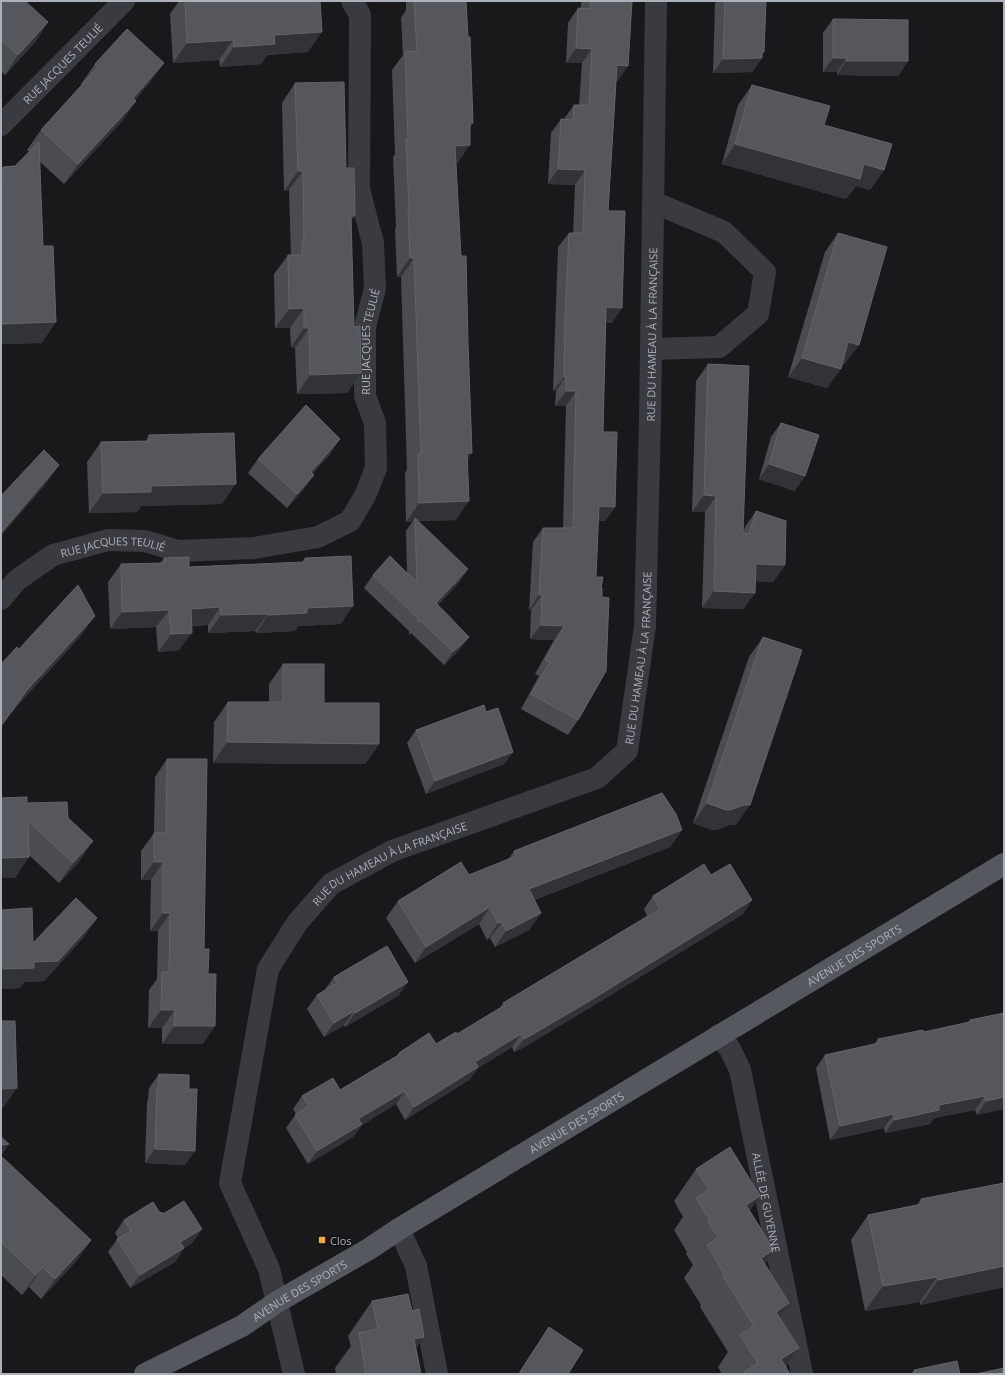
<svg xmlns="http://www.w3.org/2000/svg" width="1005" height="1375" viewBox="0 0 1005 1375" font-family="'Open Sans',sans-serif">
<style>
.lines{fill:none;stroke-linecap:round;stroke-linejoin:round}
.minor{stroke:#3a3b40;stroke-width:22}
.major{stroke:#56585f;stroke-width:22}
.wall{fill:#4a4c50}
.shaded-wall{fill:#323336}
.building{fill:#55575c;stroke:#62656a}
.poi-dot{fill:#f7a835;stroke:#141416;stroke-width:1.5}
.labels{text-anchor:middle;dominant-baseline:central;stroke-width:3;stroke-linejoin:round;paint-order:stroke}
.street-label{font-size:11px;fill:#abb1bb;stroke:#141416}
.poi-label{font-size:11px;fill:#abb1bb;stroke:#141416;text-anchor:start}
</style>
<rect width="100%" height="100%" fill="#19191b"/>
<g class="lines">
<!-- minor -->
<g class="minor">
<path id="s1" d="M1,125l123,-124"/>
<path d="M651,349l68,-2 39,-33 7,-42 -41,-40 -71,-30"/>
<path id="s2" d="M1,599l16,-19 36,-25 55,-15 37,1 33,10 76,-3 64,-11 32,-16 15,-25 11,-28 -1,-45 -10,-27v-69l10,-39 -2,-45 -14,-54 1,-174 -8,-14"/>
<path id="s3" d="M719,1035l11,14 10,21 62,304"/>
<path d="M399,1229l17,37 21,108"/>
<path id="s4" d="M294,1374l-25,-105 -39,-86 38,-214 29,-46 34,-39 61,-33 205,-73 30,-27 18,-125 5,-207 6,-418"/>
</g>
<!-- major -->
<path class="major" id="s5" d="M145,1374l97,-48 35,-24 92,-53 30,-20 605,-365"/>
</g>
<!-- wall -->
<g class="wall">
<path d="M1,1l47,21 -13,20 -30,33 -4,-4z"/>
<path d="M179,1h141l-12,51 -41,3 -6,9 -41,3 -1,-7 -46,3 -3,-49z"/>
<path d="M406,1h60l7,122 -3,5 -13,36h-1l12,296 -12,60 -38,1 42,60 -22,24 31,32 -9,12 -16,16 -33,-32 -2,2v-4l-45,-43 9,-13 34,-1 -1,-43 7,-10 -7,1 -1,-49 2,-4 -6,-192h-4l-2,-48 1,-2 -3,-70 2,-3 -3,-84 11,-15 -2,-37 5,-8z"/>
<path d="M581,1h51l-14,80h-2l-8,130 4,112 -6,-1 -3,110 12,75 -10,14h-7l-20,199 -10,15 -47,-26 18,-33 -4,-2 19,-34 -24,-1 1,-29h-2l4,-68 10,-14h20l3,-122h-11l1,-15h-3l2,-58 3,-86 11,-14h4l2,-48 -27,-1 3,-51 10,-14h3l10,-14h5l3,-42h-16l2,-40 10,-15h3z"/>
<path d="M717,1h49l-4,57 -10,14 -39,1 2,-70z"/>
<path d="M833,19l75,42 -10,15 -61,-1v-3h-14v-39z"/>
<path d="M95,64l55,18 -15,18 1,1 -14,20 -58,63 -25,-23 3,182 -41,1v-175l2,-2 12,-1 14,-14 -2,-2 14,-20 41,-45 -1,-1z"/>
<path d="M295,83l51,85 5,53 3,106 7,46 -14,20 -50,1 -2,-46 -4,-1 -1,-19h-15l-1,-54 14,-19h3l-2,-65 -5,1 -2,-88z"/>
<path d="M752,85l72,40 60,45 -14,20 -14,-4 -10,13 -124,-35 16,-59z"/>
<path d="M838,233l7,131h-3l-15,24 -39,-11 37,-125z"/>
<path d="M708,364l35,169 2,-6 11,-16 29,54 -12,17 -18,-1v12l-12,16 -41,-1 3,-96h-13l4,-131z"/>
<path d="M781,423l14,68 -36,-12 12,-42z"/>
<path d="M149,435l73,69 -81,2 -4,6 -48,1 -2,-51 14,-20 45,-1z"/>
<path d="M331,453l-18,20 -9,16 -17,19 -39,-35 10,-14z"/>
<path d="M164,558l25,9 113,-5 3,-4 36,66 -43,2 -3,5 -39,2 -1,-2 -47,2v-8l-16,1 -13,24 -21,2 -2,-25 -46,2 -2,-47 13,-18 39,-1z"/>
<path d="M763,637l-27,188h-6l-14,5h-4l-19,-7 56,-166z"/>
<path d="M283,664l41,39 55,41 -14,20 -152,-1 1,-41 14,-20h41v-18z"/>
<path d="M486,712l27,40 -9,12 -78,30 -19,-51 9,-13z"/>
<path d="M167,759l36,285h-41v-16h-14l1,-38 8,-11 1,-48h-8l1,-51h-10v-29l13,-18 1,-56z"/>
<path d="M1,798l26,5 41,15 11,44 -20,21 -30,-28 -14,23h-14z"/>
<path d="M682,830l-12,17 -136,53 7,13 -12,17 -34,17 -5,-9 -3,2 -8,-16 -64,39 -29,-45 12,-17 110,-41 6,-9z"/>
<path d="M711,875l41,25 -9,14 -162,99 -55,33 -12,6 -2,-5 -34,21 -9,12 -64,40 -9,-16 -34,21 -9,12 -45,27 -22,-36 10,-14 -3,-5 9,-13 38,-6 56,-33 3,-4 37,-9 21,-10 42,-25 4,-6 144,-87 -3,-7 9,-13z"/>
<path d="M1,910l32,33 64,-25 -14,20 -39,43 -20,1 -4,6 -19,1z"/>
<path d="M334,977l74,5 -10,14 -53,31 -1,-2 -20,12 -17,-28 10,-14 7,-4z"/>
<path d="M1004,1013v96l-27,6 -2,-5 -41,8 -4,6 -45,9 -1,-5 -54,12 -14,-72 9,-13 49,-11 4,-5 46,-7 44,-10 2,-2z"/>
<path d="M159,1074l26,91 -40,-2 2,-61 1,-2 1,-12z"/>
<path d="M1,1137v19l90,84 -14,20 -36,39 -12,-12 -7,8 -21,-20z"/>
<path d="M696,1169l54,42 24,39 -9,14 14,53 20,31 -13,19 4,7h-68l-4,-7 10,-15 -28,-45 1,-2 -17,-27 9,-13 -7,-11 1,-2 -13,-22 9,-13 -9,-16z"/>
<path d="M921,1199l83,88 -84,18v-3l-55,9 -14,-71 17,-25 49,-10z"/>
<path d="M160,1213l3,1 39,15 -10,14 -8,5 -9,14 -45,26 -22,-36 10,-14 -3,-5 9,-13z"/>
<path d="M372,1301l44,48 5,25h-85l-1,-6 16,-22 -3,-10z"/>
<path d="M549,1327l19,47h-50l21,-32z"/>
<path d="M914,1370l46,4h-49z"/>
</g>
<!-- shaded-wall -->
<g class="shaded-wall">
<path d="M48,22l-13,20 -30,33 13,-20z"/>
<path d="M322,32l-14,20 -41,3 -6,9 -41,3 14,-20 40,-12z"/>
<path d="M233,40l-14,20 -46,3 14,-20z"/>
<path d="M576,48l16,1 -10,14h-16z"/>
<path d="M762,52h2l-4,6h2l-10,14 -39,1 10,-14z"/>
<path d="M833,58h14l-10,14h-14z"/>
<path d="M846,61h62l-10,15 -61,-1z"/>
<path d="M164,63l-14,19 -31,36 14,-20z"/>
<path d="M617,65l11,1 -10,15 -12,-1z"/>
<path d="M136,101l-14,20 -58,63 14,-20z"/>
<path d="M470,123h3l-13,19z"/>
<path d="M735,144l129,20 20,6 -14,20 -14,-4 -10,13 -124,-35z"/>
<path d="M470,145l-13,19h-15l13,-18z"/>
<path d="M558,169l27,1 -10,15 -27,-1z"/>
<path d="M298,171h5l-14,19 -5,1z"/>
<path d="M351,216h4l-14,20z"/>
<path d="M410,258h4l-13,19h-4z"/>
<path d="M606,307l16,1 -10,15 -16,-1z"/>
<path d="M304,308l-14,20h-15l14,-19z"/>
<path d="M56,322l-14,21 -41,1v-20z"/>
<path d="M304,328h5l-14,20 -4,-1z"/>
<path d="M848,342l11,3 -14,19 -10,-3z"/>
<path d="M802,358l39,11 -14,19 -39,-11z"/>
<path d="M361,373l-14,20 -50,1 13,-19z"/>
<path d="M566,376l-10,15h-3l11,-14z"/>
<path d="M566,391h10l-10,15h-11z"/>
<path d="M340,439l-9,14 -29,33 9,-14z"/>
<path d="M467,453h5l-13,19z"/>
<path d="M769,464l36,12 -10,15 -36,-12z"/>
<path d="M59,465l-13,19 -45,52v-3z"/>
<path d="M314,475l-10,14 -17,19 10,-14z"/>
<path d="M236,484l-14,20 -81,2 -4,6 -48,1 14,-20 48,-7z"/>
<path d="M704,495l12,1 -11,16h-13z"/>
<path d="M469,501l-13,19 -41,1v-3l-2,3 -7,1 13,-19z"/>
<path d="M599,506l16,1 -10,14h-16z"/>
<path d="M756,564l29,1 -12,17 -29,-1z"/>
<path d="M468,569l-8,12 -33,35 9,-13z"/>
<path d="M714,591l41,2 -12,16 -41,-1z"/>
<path d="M539,595h3l-11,15h-2z"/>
<path d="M353,606l-12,18 -43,2 -3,5 -39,2 12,-18 39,-7z"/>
<path d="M220,607l-12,18 -30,1 13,-17z"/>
<path d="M169,610l-13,17 -46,2 12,-17z"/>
<path d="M268,614l-13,17 -47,2 13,-18z"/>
<path d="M95,616l-15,21 -66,73 -13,17 27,-38z"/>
<path d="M541,625l23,1 -10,14 -24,-1z"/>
<path d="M192,633l-13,17 -21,2 13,-18z"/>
<path d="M469,637l-9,12 -16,16 9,-13z"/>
<path d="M227,742l152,2 -14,20 -152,-1z"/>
<path d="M513,752l-9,12 -78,30 9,-13z"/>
<path d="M707,803l37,2h6l-14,20h-6l-14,5h-4l-19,-7z"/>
<path d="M682,830l-12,17 -153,59 12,-17z"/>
<path d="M93,841l-14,21 -20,21 14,-20z"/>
<path d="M29,857l-14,21h-14v-20z"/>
<path d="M154,862h9l-12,18h-10z"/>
<path d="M752,900l-9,14 -162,99 -55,33 -12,6 10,-13z"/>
<path d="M490,907l-11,17 -64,39 11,-16z"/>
<path d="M163,913h7l-12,18h-8z"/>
<path d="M541,913l-12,17 -34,17 11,-16z"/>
<path d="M97,918l-14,20 -39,43 -20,1 -4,6 -19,1v-16l3,-4 30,-7z"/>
<path d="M502,922l-12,16 -3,2 11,-17z"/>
<path d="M408,982l-10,14 -53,31 10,-14z"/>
<path d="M161,1010h14l-13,18h-14z"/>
<path d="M354,1011l-10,14 -20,12 10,-14z"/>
<path d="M174,1026h41l-12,18h-41z"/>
<path d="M521,1034l-9,13 -34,21 -9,12 -64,40 9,-13 61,-45z"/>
<path d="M17,1088l-14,20h-2v-19z"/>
<path d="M405,1091l-9,13 -34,21 -9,12 -45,27 9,-13 41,-32z"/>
<path d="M985,1096l-10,14 -41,8 -4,6 -45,9 9,-13 45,-15z"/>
<path d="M1004,1097v12l-27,6 9,-14z"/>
<path d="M894,1114l-10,14 -54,12 10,-14z"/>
<path d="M9,1144l-8,12v-11z"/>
<path d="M155,1149l40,2 -10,14 -40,-2z"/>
<path d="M760,1196l-22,32 8,-23z"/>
<path d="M202,1229l-10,14 -21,13 9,-14z"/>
<path d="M91,1240l-14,20 -36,39 14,-20z"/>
<path d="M184,1248l-9,14 -45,26 10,-13z"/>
<path d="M774,1250l-22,32 9,-24z"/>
<path d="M1004,1266v21l-84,18 18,-25z"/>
<path d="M43,1267l-14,20 -7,8 14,-20z"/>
<path d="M937,1277l-17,25 -55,9 18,-25z"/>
<path d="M789,1303l-22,32 9,-23z"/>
<path d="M424,1337l-24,34 14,-32z"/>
<path d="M799,1348l-18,26v-15z"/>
</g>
<!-- building -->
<g class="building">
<path d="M1,1h24l23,21 -30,33 -17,-15z"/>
<path d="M185,1h135l2,31 -48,3 1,9 -41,3 -1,-7 -46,3z"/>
<path d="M414,1h52l2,36h2l3,86h-3v22l-15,1 6,110h5l2,87 4,110h-5l2,48 -50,2 -1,-49h3l-7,-196h-4l-2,-48h1l-3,-71h2l-3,-87 12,-1z"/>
<path d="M591,1h41l-4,65 -11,-1 -9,146h17l-3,97 -16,-1 -3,125h14l-2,75 -16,-1 -3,71h7l-2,11h1v9l7,1 -3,73 -28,49 -47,-26 19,-32 -5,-2 19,-34 -23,-1 1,-30h-3l4,-67h30l3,-137h-10v-15l-2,1 1,-59 4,-85h14l2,-63 -27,-1 3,-50 12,1 1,-15h15l3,-56 -16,-1 2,-40 12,1z"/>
<path d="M725,1h41l-2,51h-2v6l-39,1z"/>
<path d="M833,19l75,1v41h-62l1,-3h-14z"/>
<path d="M127,29l37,34 -31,35 3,3 -58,63 -37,-34 57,-63 -3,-3z"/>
<path d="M344,82l2,86h8l1,48h-4l3,111 6,-1 1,47 -51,2 -1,-47h-5v-20l-15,1 -1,-54h14v-13h2l-1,-71h-5l-3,-88z"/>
<path d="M752,85l78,21 -6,19 68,19 -8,26 -20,-6 -4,15 -125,-35z"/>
<path d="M39,142l4,104h10l3,76 -55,2v-141h2v-16l12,-1z"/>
<path d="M838,233l49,14 -28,98 -11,-3 -7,27 -39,-11z"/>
<path d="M708,364l41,2 -6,167 6,1 7,-23 30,10 -1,44 -29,-1 -1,29 -41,-2 2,-95 -12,-1z"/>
<path d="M306,405l34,34 -29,33 3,3 -17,19 -39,-35z"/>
<path d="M781,423l38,12 -14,41 -36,-12z"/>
<path d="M234,433l2,51 -85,2v6l-48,1 -2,-51 48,-1v-6z"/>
<path d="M44,450l15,15 -58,68v-37z"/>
<path d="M415,518l53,51 -32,34 33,34 -16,15 -33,-32 -2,2v-3l-45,-44 17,-19 27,27z"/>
<path d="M351,556l2,50 -46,2v5l-39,2v-1l-47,1 -1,-8 -29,2 1,24 -21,1 -2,-24 -47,2 -1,-48 44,-1 -1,-5 25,-1v10l116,-5v-4z"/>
<path d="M78,585l17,31 -67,73 -27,37v-62l16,-17 2,2z"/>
<path d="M763,637l39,13 -52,155h-6l-14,5h-4l-19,-7z"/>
<path d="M283,664h41v39h55v41l-152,-2 1,-40h55z"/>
<path d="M484,705l2,7 12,-4 15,44 -78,29 -19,-51z"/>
<path d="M167,759h40l-3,190h5l-1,25h8l-1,52h-41l1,-16h-14l1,-38h7l1,-59h-7v-51h-9v-29h12z"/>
<path d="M662,793l14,21 6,16 -153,59 12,24 -35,18 -4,-9 -4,1 -8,-16 -64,40 -28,-46 63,-39 8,13 47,-19 -2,-5z"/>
<path d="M27,797v6l40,-1 1,16 25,23 -20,22 -45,-42 1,36 -28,1v-60z"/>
<path d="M704,864l7,11 19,-11 22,36 -161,100 -56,33 -11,6 -3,-5 -46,28 3,5 -64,40 -9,-16 -47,28 4,5 -45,27 -22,-36 14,-9 -7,-10 31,-18 7,12 60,-36 -1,-1 30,-20 7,11 20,-12 1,2 48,-29 -2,-2 157,-94 -7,-13z"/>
<path d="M76,898l21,20 -39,43 -24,1v6l-30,1 -1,-5h-2v-21l1,1 -1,-10v-24l31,-2 1,35z"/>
<path d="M387,946l21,36 -53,31 -1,-2 -20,12 -17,-28 20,-12 -3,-6z"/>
<path d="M1004,1013v84l-18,4 -1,-5 -46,9v5l-45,10v-6l-54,12 -15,-71 54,-12 -1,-4 45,-9 1,2 46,-10v-2z"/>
<path d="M1,1021h14l2,67 -16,1z"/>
<path d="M159,1074l30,1v14h8l-2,62 -40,-2 2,-61h1z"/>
<path d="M1,1137l8,7 -8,1z"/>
<path d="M730,1147l30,49 -14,9 28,45 -13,8 28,45 -13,9 23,36 -18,11 9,15h-45l-1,-2 14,-9 -18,-28 14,-9 -32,-51 2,-1 -17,-29 11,-7 -10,-16 2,-1 -14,-23 13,-8 -13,-21z"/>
<path d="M1,1156l90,84 -36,39 -12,-12 -7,8 -33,-31v-2l-2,-5z"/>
<path d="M1004,1183v83l-66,14 -1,-3 -54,9 -15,-71 54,-11 -1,-5z"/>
<path d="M184,1201l18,28 -22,13 4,6 -44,27 -23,-36 14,-8 -7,-11 29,-18 7,11 2,-1 1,2z"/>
<path d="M408,1294l4,17 7,-2 5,28 -10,2 7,35h-55l-7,-41 19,-4 -6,-28z"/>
<path d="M549,1327l34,23 -15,24h-44l-4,-2z"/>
<path d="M957,1361l3,13h-45l-1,-4z"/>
<path d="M1004,1368v6h-28z"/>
</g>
<!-- markers -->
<rect class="poi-dot" x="318" y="1236" width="8" height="8" rx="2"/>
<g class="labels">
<!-- street labels -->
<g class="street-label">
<text stroke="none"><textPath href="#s1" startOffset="87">RUE JACQUES TEULIÉ</textPath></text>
<text stroke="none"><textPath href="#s4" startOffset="1271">RUE DU HAMEAU À LA FRANÇAISE</textPath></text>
<text stroke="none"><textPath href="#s2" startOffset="562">RUE JACQUES TEULIÉ</textPath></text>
<text stroke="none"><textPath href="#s2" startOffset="130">RUE JACQUES TEULIÉ</textPath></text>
<text stroke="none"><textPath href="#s4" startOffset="947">RUE DU HAMEAU À LA FRANÇAISE</textPath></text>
<text stroke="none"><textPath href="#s4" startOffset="587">RUE DU HAMEAU À LA FRANÇAISE</textPath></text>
<text stroke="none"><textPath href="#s5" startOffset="824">AVENUE DES SPORTS</textPath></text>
<text stroke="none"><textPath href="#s5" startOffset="500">AVENUE DES SPORTS</textPath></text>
<text stroke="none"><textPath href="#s3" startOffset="176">ALLÉE DE GUYENNE</textPath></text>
<text stroke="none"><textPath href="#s5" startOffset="176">AVENUE DES SPORTS</textPath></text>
</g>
<!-- poi labels -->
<g class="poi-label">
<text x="330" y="1240">Clos</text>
</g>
</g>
<!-- border -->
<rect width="1005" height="1375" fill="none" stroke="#abb1bb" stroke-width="4"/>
</svg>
